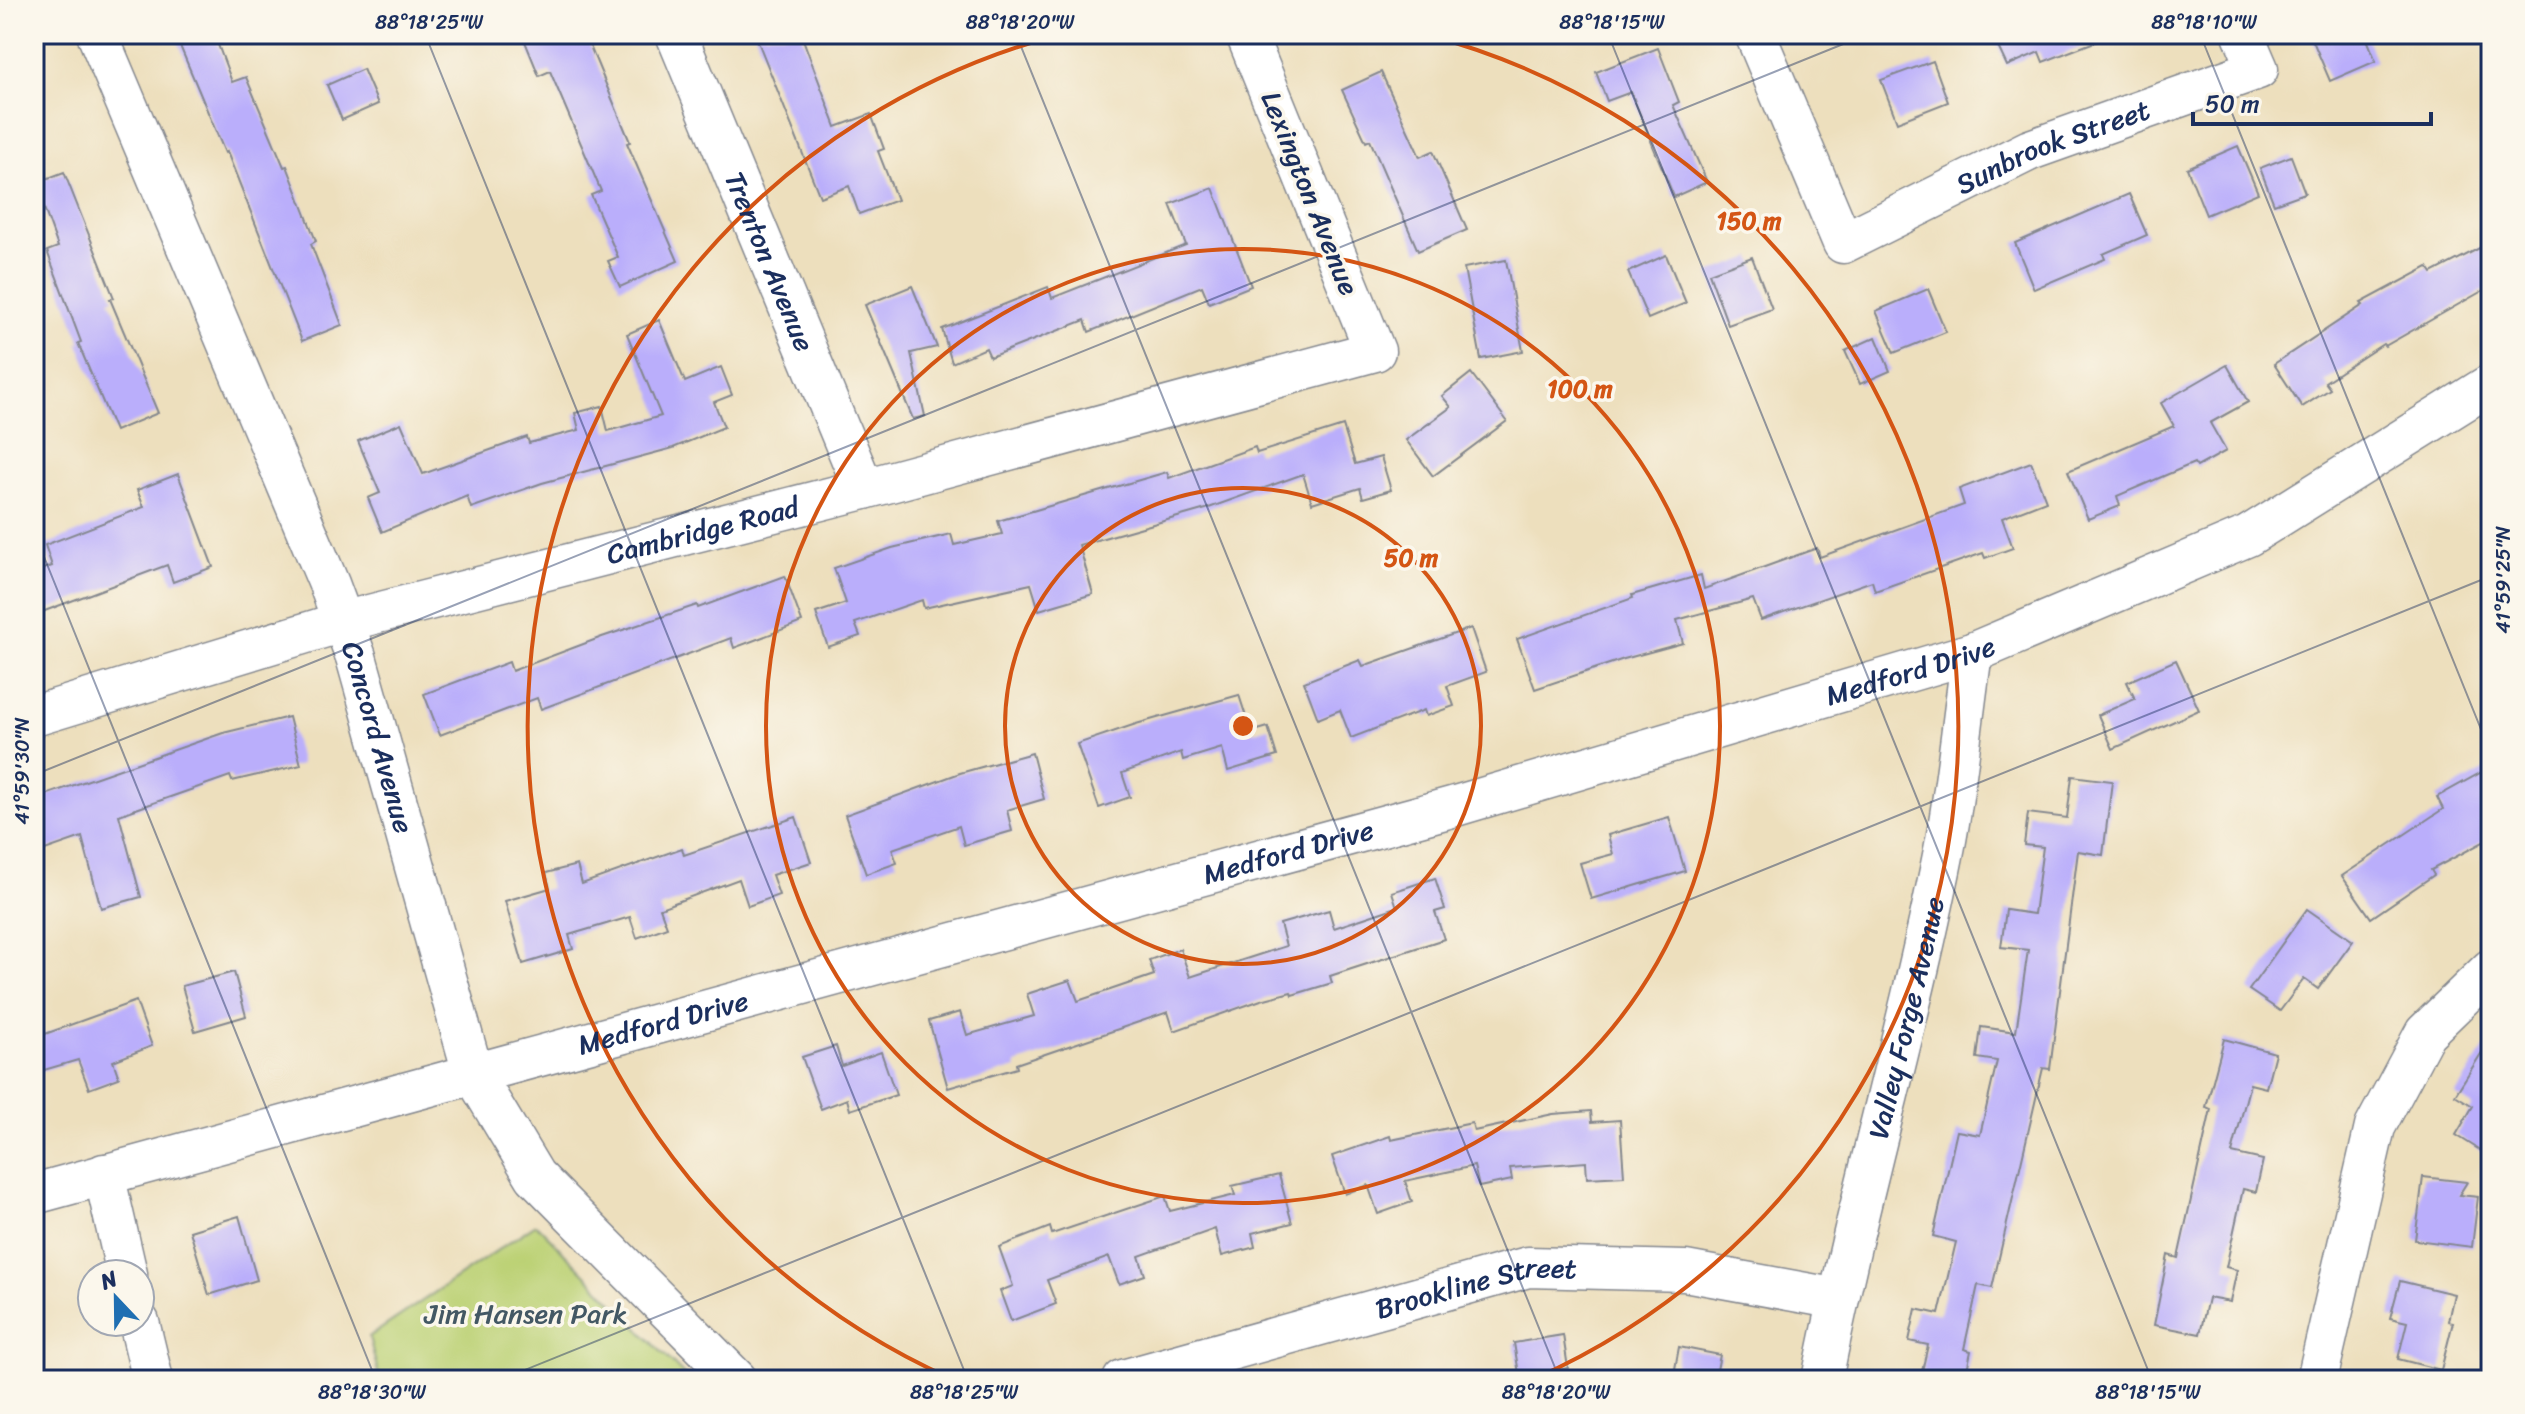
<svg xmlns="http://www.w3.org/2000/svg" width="2525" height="1414" viewBox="0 0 2525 1414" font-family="Sriracha,sans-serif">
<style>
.green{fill:#bcd175;stroke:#6c806a;stroke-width:2}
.building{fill:#baaefb}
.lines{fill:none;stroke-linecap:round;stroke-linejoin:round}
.minor-casing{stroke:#84878e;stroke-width:43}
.minor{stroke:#fff;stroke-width:40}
.ticks{fill:none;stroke:#1b2f5e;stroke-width:2;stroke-opacity:0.45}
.ring{fill:none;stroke:#d45514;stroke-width:4}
.labels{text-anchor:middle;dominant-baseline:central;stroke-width:7;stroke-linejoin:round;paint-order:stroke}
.street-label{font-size:28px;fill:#1b2f5e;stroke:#fbf7ec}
.park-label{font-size:28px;fill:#435864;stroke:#fbf7ec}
.centre{fill:#d45514;stroke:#fbf7ec;stroke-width:4}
.ring-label{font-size:24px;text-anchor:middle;font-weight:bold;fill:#d45514;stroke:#fbf7ec;stroke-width:7;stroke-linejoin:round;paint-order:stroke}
.neatline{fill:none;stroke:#1b2f5e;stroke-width:3}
.ticks-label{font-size:20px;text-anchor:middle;fill:#1b2f5e}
</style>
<rect width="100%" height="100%" fill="#fbf7ec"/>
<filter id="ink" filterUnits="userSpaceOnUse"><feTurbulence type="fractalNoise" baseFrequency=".0125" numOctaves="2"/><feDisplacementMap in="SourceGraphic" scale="16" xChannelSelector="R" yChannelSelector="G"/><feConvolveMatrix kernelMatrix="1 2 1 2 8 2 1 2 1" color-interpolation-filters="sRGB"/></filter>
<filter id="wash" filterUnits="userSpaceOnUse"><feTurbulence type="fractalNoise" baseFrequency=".006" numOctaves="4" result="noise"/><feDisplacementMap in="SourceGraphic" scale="32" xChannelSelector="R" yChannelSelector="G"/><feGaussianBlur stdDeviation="1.8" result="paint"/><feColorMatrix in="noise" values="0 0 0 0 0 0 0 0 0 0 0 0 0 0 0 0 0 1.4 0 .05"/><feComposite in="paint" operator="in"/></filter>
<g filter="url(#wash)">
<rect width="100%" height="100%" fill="#eddfbd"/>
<!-- green -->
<path class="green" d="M536,1224l153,156h-309l-11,-43z"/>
<g id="blocks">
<!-- building -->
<g class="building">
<path d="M175,34h39l18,48 14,-5 38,90 3,-1 29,75 -5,3 31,81 -40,16 -75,-189 -2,1z"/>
<path d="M522,34h63l45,108 -3,1 51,118 -58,26 -12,-26 10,-4 -27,-62 10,-4 -51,-120 -11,5z"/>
<path d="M755,34h46l35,93 35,-13 13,35 -6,2 19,49 -38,14 -10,-28 -29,11z"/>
<path d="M1992,34h118v2l-67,26 -4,-10 -32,14z"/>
<path d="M2310,34h55l11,27 -46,20z"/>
<path d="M1658,48l21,54 -6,3 34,77 -33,15 -43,-105 -24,9 -11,-29z"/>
<path d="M1933,61l15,41 -51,20 -16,-42z"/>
<path d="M363,69l15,35 -36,16 -15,-35z"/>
<path d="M1381,72l39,85 13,-6 34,79 -49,21 -48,-111 -4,2 -24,-52z"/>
<path d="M2238,146l20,47 -52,22 -19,-47z"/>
<path d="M2291,156l14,37 -31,11 -14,-36z"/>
<path d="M64,172l50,126 -4,1 48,114 -43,18 -37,-88 3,-1 -34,-91 11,-4 -23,-64z"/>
<path d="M1213,188l38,98 -42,17 -7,-17 -113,46 -4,-12 -95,37 -4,-9 -34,15 -10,-34 106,-42 4,11 134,-53 -16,-41z"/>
<path d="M2129,194l18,41 -44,19 2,5 -71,30 -19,-46z"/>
<path d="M2491,242v44l-106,60 -2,-2 -58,38 5,7 -28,18 -28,-43 89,-59 -2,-2 67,-36 4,6z"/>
<path d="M1666,255l20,48 -38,16 -20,-47z"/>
<path d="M1752,257l20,52 -44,16 -19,-52z"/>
<path d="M1506,260l17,91 -42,8 -17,-91z"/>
<path d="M912,286l25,61 -26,6 14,63 -12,3 -48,-114z"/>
<path d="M1928,289l18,43 -52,21 -18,-42z"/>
<path d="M659,320l26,62 36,-15 11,28 -18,7 10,25 -51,21 -131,35 -71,25 -4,-12 -85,36 -14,-34 12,-5 -22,-52 43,-18 22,51 104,-37 2,6 50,-13 -4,-17 27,-7 6,25 53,-15 -34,-82z"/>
<path d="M1876,337l14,34 -30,13 -15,-33z"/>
<path d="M2227,365l21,37 -38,21 16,28 -29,16 -3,-4 -77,33 3,10 -32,13 -20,-48 106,-45 -13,-23z"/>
<path d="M1471,373l36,48 -74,55 -27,-36 45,-33 -9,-11z"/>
<path d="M1343,426l12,38 26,-7 10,33 -28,8 -3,-10 -48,15 -9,-29 -97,35 -127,36 14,49 -54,16 -8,-26 -107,24 -2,-8 -67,23 5,13 -32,11 -12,-34 30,-10 -12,-35 58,-20 59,-14 3,11 48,-11 -4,-13 169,-49 2,6 86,-31 2,6z"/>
<path d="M2031,462l15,39 -44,17 11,30 -28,10 -2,-5 -108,38 -3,-10 -111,39 -8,-21 -76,21 6,23 -59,16 -89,30 -18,-50 116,-41 -1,-3 69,-20 3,14 113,-41 3,9 144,-52 -5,-16z"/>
<path d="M178,474l35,93 -40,15 -6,-17 -133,50v-43l18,-6 -7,-21 99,-38 -7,-17z"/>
<path d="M785,576l17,46 -68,26 -3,-10 -190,71 -4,-11 -97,37 -16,-41 85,-32 3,9 90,-34 95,-32 1,3z"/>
<path d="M1471,628l15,44 -39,14 7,20 -28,10 -2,-6 -73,28 -11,-28 -22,9 -14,-37 56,-22 3,6z"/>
<path d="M2176,660l23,50 -86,39 -15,-34 37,-16 -8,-17z"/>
<path d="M1239,695l12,37 17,-5 9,29 -49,15 -6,-23 -39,12 -2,-8 -59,21 8,24 -31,11 -22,-64 59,-20z"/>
<path d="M289,717l12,48 -69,16 -2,-5 -111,39 22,82 -40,11 -19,-71 -40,14 -8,-23v-29l189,-66z"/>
<path d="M1032,753l12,46 -37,11 5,21 -48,14 -5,-19 -67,23 5,14 -31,11 -21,-59 115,-42z"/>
<path d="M2491,767v71l-60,32 3,5 -63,43 -29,-42 101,-67 -6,-12z"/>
<path d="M2072,776l40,5 -9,74 -25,-4 -28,218 -7,-1 -51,220 -14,-3 -14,64 7,2 -6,29h-45l8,-35 -19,-4 7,-32 23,5 17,-72 -23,-6 24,-105 23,4 17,-74 -20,-3 4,-31 35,5 12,-82 -27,-3 5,-37 28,4 9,-67 -19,-2 4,-32 39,5z"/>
<path d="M796,817l15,45 -39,13 7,20 -31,11 -9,-27 -79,29 7,19 -30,11 -7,-21 -61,18 4,14 -50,15 -18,-63 45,-13 -4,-15 31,-8 5,19 100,-36 2,7z"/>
<path d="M1669,817l16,54 -94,28 -11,-36 33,-9 -5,-19z"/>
<path d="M1435,878l10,31 -10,3 9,27 -114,37 2,7 -40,12 -1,-3 -30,8 -87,31 -6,-19 -152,52 1,4 -69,20 -19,-67 31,-9 7,23 67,-19 -7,-22 43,-14 8,21 76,-26 -5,-15 31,-11 10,28 96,-31 -6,-22 49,-14 5,18 63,-21 -5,-15z"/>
<path d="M2307,909l46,32 -35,48 -14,-10 -24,32 -31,-21z"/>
<path d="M234,972l12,44 -51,15 -13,-45z"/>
<path d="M136,1001l16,45 -39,15 6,17 -30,11 -11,-29 -44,13v-35z"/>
<path d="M2491,1038v119l-35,-22 17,-29 -18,-11z"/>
<path d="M2224,1039l51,14 -9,35 -16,-4 -18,69 31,7 -7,32 -13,-3 -17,78 11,3 -7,32 -22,-4 -8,36 -46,-9 14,-70 10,3 33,-149 -5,-2z"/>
<path d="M836,1046l6,20 39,-14 15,43 -46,15 -3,-11 -26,10 -19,-52z"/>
<path d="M1591,1111l1,11 28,-2 4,56 -37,2 -1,-16 -76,6 2,12 -33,7 -5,-21 -69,15 7,21 -34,12 -10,-29 -23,9 -13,-38 58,-20 1,4 81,-17 2,8 79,-17z"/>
<path d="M1279,1175l13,48 -40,10 3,14 -33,9 -7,-27 -76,27 6,19 -26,9 -10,-27 -62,23 9,24 -45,17 -11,-30 13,-5 -14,-39 51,-20 2,7 113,-38 5,15 65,-16 -3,-9z"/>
<path d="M2423,1177l44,5 -8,13 19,2 -6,50 -57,-7z"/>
<path d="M239,1216l18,64 -48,15 -19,-64z"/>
<path d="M2400,1281l54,13 -6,27 5,1 -12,48 -43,-11 9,-37 -17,-4z"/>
<path d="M1563,1335l5,33 -16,3 1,9h-33l-6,-37z"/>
<path d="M1679,1347l41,8 -5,25h-42z"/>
</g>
</g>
</g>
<g filter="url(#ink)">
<use href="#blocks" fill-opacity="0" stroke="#84878e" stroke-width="2"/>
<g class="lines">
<!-- minor casing -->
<g class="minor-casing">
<g id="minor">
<path id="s1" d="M97,34l232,550 27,73 117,416 62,103 202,204"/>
<path id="s2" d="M676,34l188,455"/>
<path id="s3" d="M1755,34l88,209 187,-93 228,-81 -15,-35"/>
<path id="s4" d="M34,716l308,-94 522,-133 511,-138 -129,-317"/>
<path d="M104,1174l23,100"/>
<path id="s5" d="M34,1194l1418,-387 520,-154 276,-117 243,-152"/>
<path d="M139,1322l14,58"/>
<path id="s6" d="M1123,1380l405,-113 157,4 153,28"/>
<path id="s7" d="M1822,1380c35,-181 89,-358 124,-540 11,-61 17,-125 26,-187"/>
<path d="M2317,1380l58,-253 50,-94 66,-64"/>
</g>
</g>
<!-- minor -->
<use href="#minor" class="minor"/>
</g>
</g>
<!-- ticks -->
<path class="ticks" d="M425,34l543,1346M1016,34l544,1346M1608,34l544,1346M2200,34l291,720M34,532l342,848M34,775l1834,-741M500,1380l1991,-804M2464,1380l27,-11"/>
<!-- distance rings -->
<g class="ring">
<circle cx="1243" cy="726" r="238"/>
<circle cx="1243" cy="726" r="477"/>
<path d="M952 1379A715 715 0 0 1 1058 35M1428 35A715 715 0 0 1 1534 1379"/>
</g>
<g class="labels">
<!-- street labels -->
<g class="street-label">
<text stroke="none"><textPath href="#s3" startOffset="458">Sunbrook Street</textPath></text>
<text transform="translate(1310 193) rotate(68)">Lexington Avenue</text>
<text stroke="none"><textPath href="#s2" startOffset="246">Trenton Avenue</textPath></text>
<text stroke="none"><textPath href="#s4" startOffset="694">Cambridge Road</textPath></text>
<text stroke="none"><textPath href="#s5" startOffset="1948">Medford Drive</textPath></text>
<text stroke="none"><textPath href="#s1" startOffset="758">Concord Avenue</textPath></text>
<text stroke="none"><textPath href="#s5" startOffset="1300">Medford Drive</textPath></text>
<text stroke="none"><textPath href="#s7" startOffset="372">Valley Forge Avenue</textPath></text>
<text stroke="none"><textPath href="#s5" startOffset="652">Medford Drive</textPath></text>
<text stroke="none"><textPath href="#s6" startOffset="366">Brookline Street</textPath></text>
</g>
<!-- park labels -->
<g class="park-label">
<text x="526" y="1313">Jim Hansen Park</text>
</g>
</g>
<circle cx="1243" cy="726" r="12" class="centre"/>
<g class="ring-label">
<text x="1749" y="229">150 m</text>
<text x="1580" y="397">100 m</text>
<text x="1411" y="566">50 m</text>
</g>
<!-- margin -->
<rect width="2525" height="1414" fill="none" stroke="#fbf7ec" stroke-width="88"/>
<!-- north arrow -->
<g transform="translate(116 1298) rotate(338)"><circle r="38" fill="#fbf7ec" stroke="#a1a7b3" stroke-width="2"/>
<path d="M0-6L14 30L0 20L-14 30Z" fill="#1f6fb2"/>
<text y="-12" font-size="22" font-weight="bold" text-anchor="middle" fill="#1b2f5e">N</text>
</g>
<!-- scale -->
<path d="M2193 112v12h238v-12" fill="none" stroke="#1b2f5e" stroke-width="4"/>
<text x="2205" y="112" font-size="24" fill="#1b2f5e" stroke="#fbf7ec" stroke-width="6" paint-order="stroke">50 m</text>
<rect x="44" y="44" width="2437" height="1326" class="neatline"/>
<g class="ticks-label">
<text x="429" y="29">88°18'25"W</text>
<text x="1020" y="29">88°18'20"W</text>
<text x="1612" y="29">88°18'15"W</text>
<text x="2204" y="29">88°18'10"W</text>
<text transform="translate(2503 580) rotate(-90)" y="7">41°59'25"N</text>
<text transform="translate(22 771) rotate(-90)" y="7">41°59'30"N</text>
<text x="372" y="1399">88°18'30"W</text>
<text x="964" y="1399">88°18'25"W</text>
<text x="1556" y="1399">88°18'20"W</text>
<text x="2148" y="1399">88°18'15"W</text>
</g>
</svg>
